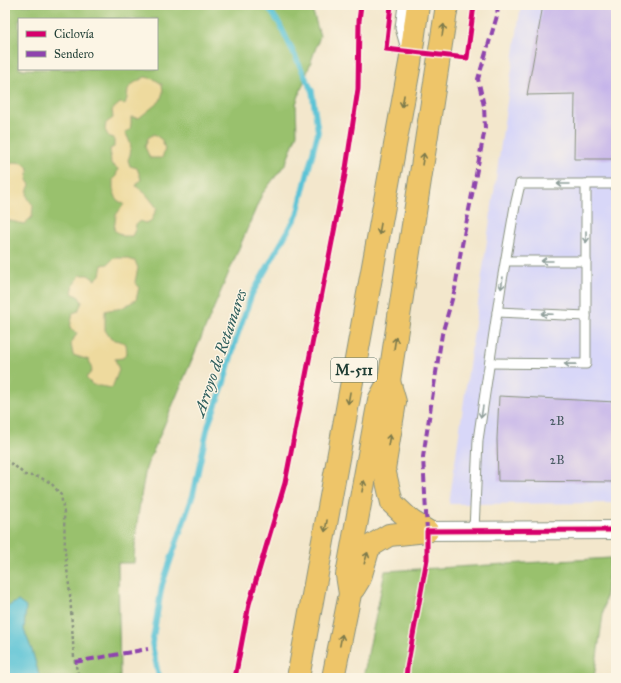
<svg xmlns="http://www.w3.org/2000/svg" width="621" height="683" viewBox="0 0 621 683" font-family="'IM FELL Great Primer',serif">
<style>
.built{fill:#d8d7f8}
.green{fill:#99c16d;stroke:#5c7f50;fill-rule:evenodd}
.sand{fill:#eeda9e;stroke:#868c69}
.water{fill:#5ac3d6;stroke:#3c8085}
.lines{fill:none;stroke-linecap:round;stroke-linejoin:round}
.stream{stroke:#5ac3d6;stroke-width:5.5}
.building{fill:#c6b5ea}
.service-casing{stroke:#899280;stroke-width:11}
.minor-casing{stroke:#899280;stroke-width:20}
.trunk-casing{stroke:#899280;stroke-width:24}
.path{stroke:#899280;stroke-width:2.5;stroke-dasharray:3 3;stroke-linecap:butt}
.service{stroke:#fff;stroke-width:9}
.minor{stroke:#fff;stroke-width:18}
.trunk{stroke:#eec569;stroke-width:22}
.quiet{stroke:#8e44ad;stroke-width:4;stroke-dasharray:8 4;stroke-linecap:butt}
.cycleway-casing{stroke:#fcf5e5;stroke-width:8}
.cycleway{stroke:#d6006c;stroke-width:5}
.oneway{stroke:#7c7a4c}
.oneway2{stroke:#8f9e9a}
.labels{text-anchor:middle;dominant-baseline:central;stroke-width:3;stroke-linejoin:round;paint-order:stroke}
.number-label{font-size:13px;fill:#495b62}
.shield{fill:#fcf5e5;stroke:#617469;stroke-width:1}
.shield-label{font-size:14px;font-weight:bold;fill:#1f3d34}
.water-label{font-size:16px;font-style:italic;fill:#2e5e5c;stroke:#fcf5e5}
</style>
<rect width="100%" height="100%" fill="#fcf5e5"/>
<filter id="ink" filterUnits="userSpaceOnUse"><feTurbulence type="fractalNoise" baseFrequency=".025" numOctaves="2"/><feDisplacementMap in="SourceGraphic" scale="8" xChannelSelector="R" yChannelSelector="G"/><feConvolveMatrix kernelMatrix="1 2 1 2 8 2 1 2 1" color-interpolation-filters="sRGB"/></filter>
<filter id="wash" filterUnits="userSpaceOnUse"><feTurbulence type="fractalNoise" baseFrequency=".012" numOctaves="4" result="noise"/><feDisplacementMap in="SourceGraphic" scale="16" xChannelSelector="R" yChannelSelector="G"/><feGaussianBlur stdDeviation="0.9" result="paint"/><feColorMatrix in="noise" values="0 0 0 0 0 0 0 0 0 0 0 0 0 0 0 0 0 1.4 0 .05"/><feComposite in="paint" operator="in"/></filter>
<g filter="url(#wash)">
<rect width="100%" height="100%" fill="#f3e7cc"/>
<!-- built -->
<path class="built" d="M521,5h95v498l-167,1z"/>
<!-- green -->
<g class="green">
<path d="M5,5h306l9,31 -24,68 1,30 -11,29 -24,31 -116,274c-6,32 -11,63 -12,95h-16l2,115h-115zM19,19h138v50h-138z"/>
<path d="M611,558l-17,120h-231l22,-107z"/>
</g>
<!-- sand -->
<g class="sand">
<path d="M145,77l9,2 8,5 1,8 -3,9 -21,17 -8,-1v7l-1,6 -5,2c6,11 8,17 3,28l2,6 7,2 4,11 -5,7 10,8 11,14 -6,13 -6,2 -5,-2 -4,3 -1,6 -3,6h-9l-9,-6 2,-15 8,-11 -7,-4 -4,-11v-10l3,-3 2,-7 -7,-5 -1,-15 4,-2v-9l-5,-1 -4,-7 1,-7 7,-5 -1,-8 8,-7 5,1 2,-6 1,-9 6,-6z"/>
<path d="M154,134l8,6 3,9 -3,9h-12l-5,-11 3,-9z"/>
<path d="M14,162l9,1 6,6 -2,11 3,5c-5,9 -3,13 3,20l-1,12 -8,7 -18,-4 1,-9 -2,-1v-45h4z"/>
<path d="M114,258h11l10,3 3,7 -3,14 4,5 -3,13c-5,2 -11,7 -15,8 -5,2 -11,1 -16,3v19l6,9 9,2 6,3 1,8 -4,6 -8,1 4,11 -7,18 -19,-3 -7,-7 6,-7 -3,-11 -16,-5 -2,-11 6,-11 -7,-5 3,-15 5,-2 4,-9 -3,-5 -7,-4 2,-9 6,-9h8l7,5 5,-5 2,-10 6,-1z"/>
</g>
<!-- water -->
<path class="water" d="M18,601l8,6 -2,23 8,20 8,28h-35v-70z"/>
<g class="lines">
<!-- stream -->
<path class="stream" d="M159,678l-7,-34 10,-59 31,-90 15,-69 16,-43 12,-44 16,-45 45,-79 21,-83 -6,-41 -33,-68 -13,-18"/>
</g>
<g id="blocks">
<!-- building -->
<g class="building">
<path d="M543,5h73v154h-42l1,-65 -48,1z"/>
<path d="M499,396l117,6v80l-118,-1 -1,-42z"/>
</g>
</g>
</g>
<g filter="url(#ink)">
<use href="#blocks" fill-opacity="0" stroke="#899280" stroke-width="1"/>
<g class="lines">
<!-- service casing -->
<g class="service-casing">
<g id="service">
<path d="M403,5l-3,23 6,21"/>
<path d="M506,261h80"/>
<path d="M497,312l89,4"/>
<path d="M490,363l96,1v-180"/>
<path d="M474,530l4,-90 23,-154 14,-80 5,-22h96"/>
</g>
</g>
<!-- minor casing -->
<g class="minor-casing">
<path id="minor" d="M427,531l189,-1"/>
</g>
<!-- trunk casing -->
<g class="trunk-casing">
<g id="trunk">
<path d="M389,381l6,21 -11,67 8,34 19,18 16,10"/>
<path d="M354,588l6,-10 9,-31 20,-12 38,-4"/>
<path d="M298,678l112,-615 8,-58"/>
<path d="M333,678l17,-84 -3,-19 32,-175 10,-19 58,-376"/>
</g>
</g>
<!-- path -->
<path class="path" d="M5,460l10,6 10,9 14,2 12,6 10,12 3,18 1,39 5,42 4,64 5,20"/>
<!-- service -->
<use href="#service" class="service"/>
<!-- minor -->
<use href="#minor" class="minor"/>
<!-- trunk -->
<use href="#trunk" class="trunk"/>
<!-- quiet -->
<g class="quiet">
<path d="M427,531l-4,-74 19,-123 13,-45 6,-39 24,-121 -1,-23 -6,-27 19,-63 1,-11"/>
<path d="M75,662l73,-13"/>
</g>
<!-- cycleway casing -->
<g class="cycleway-casing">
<g id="cycleway">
<path d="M391,5l-5,44 81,9 7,-53"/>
<path d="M235,678l14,-74 36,-121 60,-308 13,-86 1,-68 2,-16"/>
<path d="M406,678l1,-10 20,-109v-28l189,-1"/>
</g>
</g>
<!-- cycleway -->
<use href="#cycleway" class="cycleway"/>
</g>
<!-- one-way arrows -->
<defs><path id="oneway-shaft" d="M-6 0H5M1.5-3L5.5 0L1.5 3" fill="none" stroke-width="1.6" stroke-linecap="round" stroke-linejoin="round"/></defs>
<g class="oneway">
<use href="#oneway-shaft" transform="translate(443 30) rotate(-81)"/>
<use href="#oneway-shaft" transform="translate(403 101) rotate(100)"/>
<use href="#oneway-shaft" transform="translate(423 159) rotate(-81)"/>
<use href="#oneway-shaft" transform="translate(380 229) rotate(100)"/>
<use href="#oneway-shaft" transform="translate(395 343) rotate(-81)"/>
<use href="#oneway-shaft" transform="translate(349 398) rotate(100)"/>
<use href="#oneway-shaft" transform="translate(389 440) rotate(-81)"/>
<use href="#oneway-shaft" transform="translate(363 486) rotate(-80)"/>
<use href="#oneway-shaft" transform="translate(326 526) rotate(100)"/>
<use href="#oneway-shaft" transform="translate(366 558) rotate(-73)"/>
<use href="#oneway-shaft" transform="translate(341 640) rotate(-79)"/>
</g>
<g class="oneway2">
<use href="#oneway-shaft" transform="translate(563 184) rotate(180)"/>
<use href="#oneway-shaft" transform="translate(586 237) rotate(90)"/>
<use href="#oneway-shaft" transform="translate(547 261) rotate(-180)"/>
<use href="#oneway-shaft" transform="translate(502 283) rotate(99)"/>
<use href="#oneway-shaft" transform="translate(547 314) rotate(-178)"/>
<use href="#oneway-shaft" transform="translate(570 364) rotate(-179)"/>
<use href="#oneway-shaft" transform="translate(482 412) rotate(99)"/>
</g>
</g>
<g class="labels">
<!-- number labels -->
<g class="number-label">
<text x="557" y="421">2B</text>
<text x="557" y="460">2B</text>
</g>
<!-- shield labels -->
<rect class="shield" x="331" y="358" width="46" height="24" rx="3"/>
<g class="shield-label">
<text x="354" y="370">M-511</text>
</g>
<!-- water labels -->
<g class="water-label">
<text transform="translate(220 353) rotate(-71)">Arroyo de Retamares</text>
</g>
</g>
<!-- margin -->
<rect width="621" height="683" fill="none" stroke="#fcf5e5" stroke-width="20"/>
<!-- legend -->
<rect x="18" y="18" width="140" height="52" fill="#fcf5e5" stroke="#a4ab9e"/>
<rect x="26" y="31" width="20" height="6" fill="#d6006c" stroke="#a4ab9e"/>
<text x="54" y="38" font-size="12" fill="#1f3d34">Ciclovía</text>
<rect x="26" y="51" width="20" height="6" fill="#8e44ad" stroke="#a4ab9e"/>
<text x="54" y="58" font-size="12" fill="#1f3d34">Sendero</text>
</svg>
